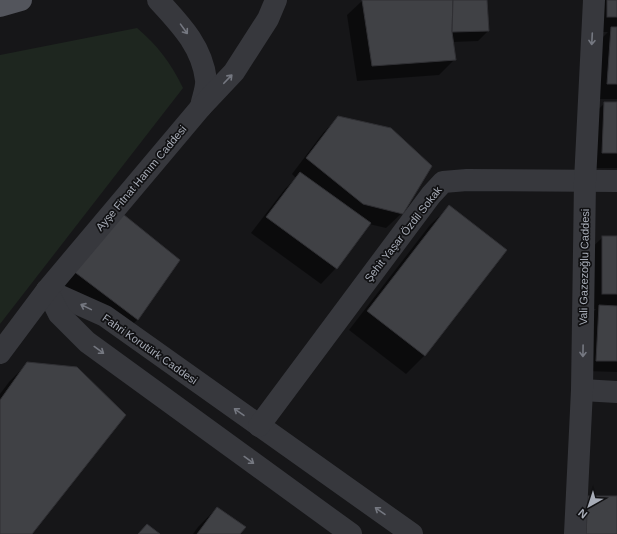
<svg xmlns="http://www.w3.org/2000/svg" width="617" height="534" viewBox="0 0 617 534" font-family="Arial,sans-serif">
<style>
.green{fill:#1e261f}
.shadow{fill:#0007}
.building{fill:#404145;stroke:#303034}
.lines{fill:none;stroke-linecap:round;stroke-linejoin:round}
.minor{stroke:#37383d;stroke-width:22}
.major{stroke:#53555c;stroke-width:22}
.oneway{stroke:#757881}
.labels{text-anchor:middle;dominant-baseline:central;stroke-width:3.5;stroke-linejoin:round;paint-order:stroke}
.street-label{font-size:11px;fill:#a8adb8;stroke:#111113}
</style>
<rect width="100%" height="100%" fill="#161618"/>
<!-- green -->
<path class="green" d="M137,28c20,17 34,35 46,60l-183,236v-269z"/>
<!-- shadow -->
<g class="shadow">
<path d="M363,0h123l2,31 -10,10 -25,1 2,17 -16,16 -82,6 -10,-66z"/>
<path d="M592,0h25v99h-25l4,-55 12,-12h-16z"/>
<path d="M605,103h12v65h-30l2,-50z"/>
<path d="M339,117l63,96 -16,15 -17,-4 -33,44 -15,16 -70,-51 34,-44 11,-11 -4,-4 31,-41z"/>
<path d="M449,207l-24,148 -19,19 -57,-44 81,-105z"/>
<path d="M103,227l75,33 -41,60 -15,15 -65,-49z"/>
<path d="M603,237h14v135l-32,-1 3,-54 8,-8h-9v-57z"/>
<path d="M28,363l3,171h-31v-140l9,-12z"/>
<path d="M217,508l22,26h-46l5,-7z"/>
</g>
<!-- building -->
<g class="building">
<path d="M362,0h91l-1,32 4,28 -84,6z"/>
<path d="M453,0h34l2,31 -37,1z"/>
<rect x="607" y="0" width="10" height="17"/>
<path d="M611,27h6v57h-10z"/>
<path d="M604,102h13v51h-15z"/>
<path d="M338,116l53,12 41,38 -29,48 -40,-10 -57,-46z"/>
<path d="M300,172l71,51 -34,46 -71,-52z"/>
<path d="M449,205l58,45 -82,106 -58,-45z"/>
<path d="M118,210l62,50 -42,60 -66,-50z"/>
<rect x="602" y="236" width="15" height="58"/>
<path d="M599,305l18,1v55h-21z"/>
<path d="M27,362l50,5 49,48 -94,119h-32v-134z"/>
<path d="M588,496h29v38h-31z"/>
<path d="M217,507l29,20 -6,7h-43z"/>
<path d="M147,524l13,10h-22z"/>
</g>
<g class="lines">
<!-- minor -->
<g class="minor">
<path d="M158,0c22,24 44,46 48,80 1,8 -4,19 -5,27"/>
<path d="M47,290l58,26 307,218"/>
<path d="M47,290l12,24 28,28 264,192"/>
<path d="M0,353l47,-63 154,-183 33,-35 34,-53 8,-19"/>
<path d="M582,390l35,2"/>
<path d="M259,426l172,-231 12,-13 24,-2 150,1"/>
<path d="M575,534l7,-144 3,-209 9,-181"/>
</g>
<!-- major -->
<path class="major" d="M0,6l21,-6"/>
</g>
<!-- one-way arrows -->
<defs><path id="oneway-shaft" d="M-6 0H5M1.5-3L5.5 0L1.5 3" fill="none" stroke-width="1.6" stroke-linecap="round" stroke-linejoin="round"/></defs>
<g class="oneway">
<use href="#oneway-shaft" transform="translate(184 29) rotate(54)"/>
<use href="#oneway-shaft" transform="translate(592 39) rotate(93)"/>
<use href="#oneway-shaft" transform="translate(228 79) rotate(-46)"/>
<use href="#oneway-shaft" transform="translate(86 307) rotate(-154)"/>
<use href="#oneway-shaft" transform="translate(99 350) rotate(36)"/>
<use href="#oneway-shaft" transform="translate(583 351) rotate(91)"/>
<use href="#oneway-shaft" transform="translate(239 412) rotate(-145)"/>
<use href="#oneway-shaft" transform="translate(249 460) rotate(36)"/>
<use href="#oneway-shaft" transform="translate(380 511) rotate(-145)"/>
</g>
<g class="labels">
<!-- street labels -->
<g class="street-label">
<text transform="translate(141 178) rotate(-50)">Ayşe Fitnat Hanım Caddesi</text>
<text transform="translate(403 234) rotate(-52)">Şehit Yaşar Özdil Sokak</text>
<text transform="translate(584 267) rotate(-89)">Vali Gazezoğlu Caddesi</text>
<text transform="translate(150 349) rotate(35)">Fahri Korutürk Caddesi</text>
</g>
</g>
<!-- north arrow -->
<g transform="translate(589 506) rotate(219)" stroke="#111113" stroke-width="3" paint-order="stroke">
<path d="M0-3L7 15L0 10L-7 15Z" fill="#a8adb8"/>
<text y="-6" font-size="11" font-weight="bold" text-anchor="middle" fill="#a8adb8">N</text>
</g>
</svg>
